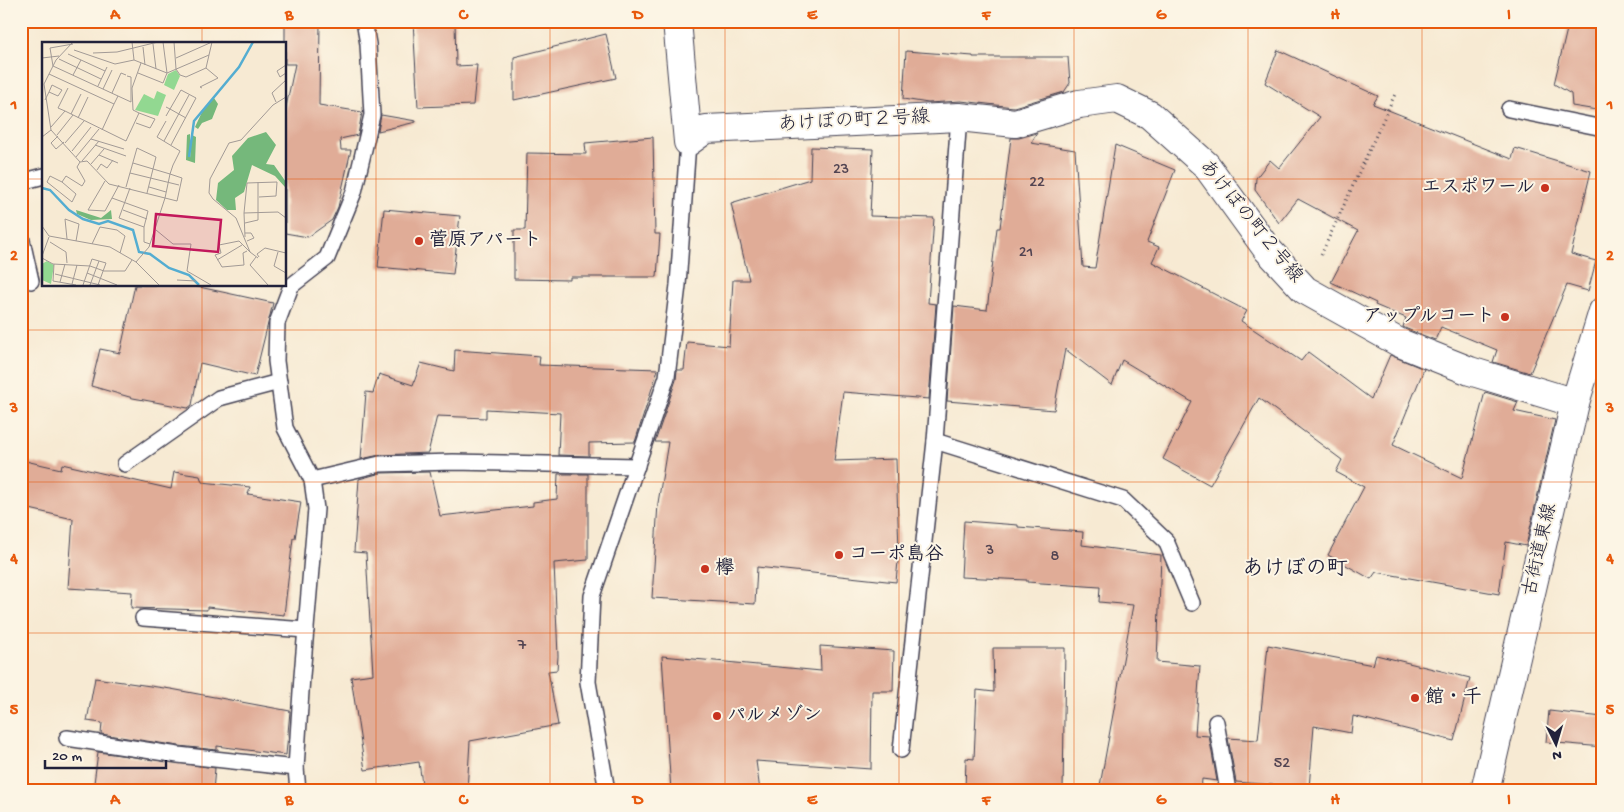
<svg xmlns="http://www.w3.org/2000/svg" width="1624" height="812" viewBox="0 0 1624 812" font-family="'Gochi Hand','Klee One',sans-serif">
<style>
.building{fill:#e0ac97}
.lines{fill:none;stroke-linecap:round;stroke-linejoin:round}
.service-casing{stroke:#424052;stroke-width:18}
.minor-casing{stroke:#424052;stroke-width:30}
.path{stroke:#424052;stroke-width:3;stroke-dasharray:1 4;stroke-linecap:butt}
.service{stroke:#fff;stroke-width:15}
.minor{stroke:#fff;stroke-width:28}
.grid{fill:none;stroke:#e8590c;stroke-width:1;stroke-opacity:0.55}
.poi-dot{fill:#c8321e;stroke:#fcf5e5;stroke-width:2}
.labels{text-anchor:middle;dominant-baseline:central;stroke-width:4;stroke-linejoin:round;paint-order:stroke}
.number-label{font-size:16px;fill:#524452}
.street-label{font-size:19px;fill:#22223b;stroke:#fcf5e5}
.poi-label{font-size:19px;font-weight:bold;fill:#22223b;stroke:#fcf5e5;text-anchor:start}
.quarter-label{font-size:21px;font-weight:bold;fill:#22223b;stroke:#fcf5e5}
.inset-river{fill:none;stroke:#54add1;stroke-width:2.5}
.inset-road{fill:none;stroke:#a29a96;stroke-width:1}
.view{fill:#c2185b;fill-opacity:0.15;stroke:#c2185b;stroke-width:2.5}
.inset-edge{fill:none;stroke:#22223b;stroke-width:2.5}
.neatline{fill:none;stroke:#e8590c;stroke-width:2}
.grid-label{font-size:16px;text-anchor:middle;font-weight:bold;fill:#e8590c}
</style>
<rect width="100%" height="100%" fill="#fcf5e5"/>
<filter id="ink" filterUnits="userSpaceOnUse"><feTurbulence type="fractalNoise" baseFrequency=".02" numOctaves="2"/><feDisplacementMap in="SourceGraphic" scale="10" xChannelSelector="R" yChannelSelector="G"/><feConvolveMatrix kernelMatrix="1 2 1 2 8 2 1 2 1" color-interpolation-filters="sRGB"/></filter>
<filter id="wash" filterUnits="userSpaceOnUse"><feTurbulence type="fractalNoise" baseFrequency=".0096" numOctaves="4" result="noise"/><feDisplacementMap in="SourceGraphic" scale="20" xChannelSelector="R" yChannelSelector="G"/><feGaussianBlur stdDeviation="1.12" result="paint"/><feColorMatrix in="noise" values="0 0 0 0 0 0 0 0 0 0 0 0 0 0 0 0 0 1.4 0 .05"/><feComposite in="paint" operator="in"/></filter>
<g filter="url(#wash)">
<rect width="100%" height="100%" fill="#f7ead3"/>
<g id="blocks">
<!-- building -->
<g class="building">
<path d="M285,21h35l-1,84 43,7 -4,23 -18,4 1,11h10l-13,57 -6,13 -24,17 -23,-4v-121l10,-48h-10z"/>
<path d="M413,21h42l1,45 21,-1 -4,40 -55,2z"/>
<path d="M1569,21h34v90l-31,-5 -1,-12 -17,-10z"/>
<path d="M606,34l10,44 -102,22v-43z"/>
<path d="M1278,50l100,46 -5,8 139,55 3,-11 76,23 -20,83 25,7 -8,30 -21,-6 -37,88 -37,-11 4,-12 -56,-23 -6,13 -28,-11 -4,-2 3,-9 -31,-13 1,-2 -45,-21 27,-51 -60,-32 -19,24 -24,-33 1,-12 14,-18 9,8 41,-51 -55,-34z"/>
<path d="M906,51l67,5v1h95l2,26 -6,9 -50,15 -53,-6 -33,2 -25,-4z"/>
<path d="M381,115l35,6v1l-38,9z"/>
<path d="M1037,133l-6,10 44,7 8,117 12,1 20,-123 60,25 -28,72 12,5 -7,15 95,49 -6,10 60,40 7,-9 63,47 19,-44 34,14 -31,76 69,33 23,-86 33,10 -4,9 41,9 -29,126 -20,-4 -7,52 -123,-22 -5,7 -43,-24 36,-68 -28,-15 6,-12 -83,-62 -49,87 -47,-26 29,-57 -70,-42 -10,25 -47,-36 -11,61 -107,-9 7,-95 33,4 10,-82h3l11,-90h8z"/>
<path d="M653,137l2,97h5l-3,43h-87v3l-56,-1v-49h11l2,-77 59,1 -1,-11z"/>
<path d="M811,147l62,2 -3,67 64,2 -6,85 8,1 -7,95 -86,-7 -9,69 62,-2 3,92 -3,31 -139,-15 -2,37 -103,-6 6,-95 10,-61h-13l21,-62 1,-10h7l3,-28 42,4 4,-66h16l-18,-77 79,-24z"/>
<path d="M384,209l76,7 -7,58 -75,-7z"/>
<path d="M135,285h55l83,18 -18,73 -55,-13 -8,42 -4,3 -55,-10 -42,-12 9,-37 20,4z"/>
<path d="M455,350l85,6 -1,9 119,4 -23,73 -46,1v13l-31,-1 2,-42 -74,-4v9l-49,-2 -9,37 -48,2 -19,4 5,-67 7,1 6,-19 34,11 8,-22 33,8z"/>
<path d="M21,460l40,9 1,-5 109,25 3,-17 26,4 2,6 48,5 -2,7 53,8 -6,36h-2l-9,77 -77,-8v3l-76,-2 1,-16 -64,-4 5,-69 -52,-12z"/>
<path d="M430,472l10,44 93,-10v-4l24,-3 1,-25h30v86l-34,3 4,93 -1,14 -9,1 10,54 -88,16 -3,50h-44l-4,-29 -54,8 -14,-93 22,-3 -7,-121 -12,-1 5,-73 22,-6z"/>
<path d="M964,521l54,4v2l65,5 -1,13 79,10 -4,107 43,4 -5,69 14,1 8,45 -15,-2 -1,12h-102l34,-186 -34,-3 1,-15 -73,-5v-2l-66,-3z"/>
<path d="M1268,645l105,20 3,-10 94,23 -16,63 -101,-25 -2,17 -37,-7 -5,62 -73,-6 -8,-44 30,2z"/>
<path d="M820,646l74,5 -1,40h-21l-1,78 -115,-8 4,30h-89l-9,-135 159,15z"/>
<path d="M993,648h72l-2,143h-98l1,-33 8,1 3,-69 17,2z"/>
<path d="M95,678l76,11 119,22 -4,44 -69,-9v4l-38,-4 -78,-12 1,-11 -15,-2z"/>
<path d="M1549,711l54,6v30l-57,-5z"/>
<path d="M98,752l117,16 -2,23h-120z"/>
</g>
</g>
</g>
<g filter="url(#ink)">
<use href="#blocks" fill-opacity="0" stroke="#424052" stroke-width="1"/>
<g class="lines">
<!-- service casing -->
<g class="service-casing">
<g id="service">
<path d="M1509,109l94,19"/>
<path d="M21,182l23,-6"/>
<path d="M21,236l10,45"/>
<path d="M935,441l188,59 43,41 26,62"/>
<path d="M125,464l94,-66 60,-16"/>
<path d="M312,480l68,-16 73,-2 184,4"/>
<path d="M143,618l163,12"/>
<path d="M1216,722l12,69"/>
<path d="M67,738l111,17 118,13"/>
<path d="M901,750l34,-309 24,-324"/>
<path d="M298,791l-2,-23 6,-92 14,-167 -4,-29 -27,-52 -9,-67 1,-38 14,-37 36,-28 27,-66 18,-77 -4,-71 -4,-23"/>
<path d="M607,791l-19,-109 4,-86 75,-219 11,-92 10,-143"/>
</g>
</g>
<!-- minor casing -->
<g class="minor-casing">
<g id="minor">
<path d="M677,21l11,121 18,-13 253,-12 56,6 64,-19 38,-5 33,16 56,50 61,84 38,41 95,53 70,28 105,32"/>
<path d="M1485,791l90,-388 28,-92"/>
</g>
</g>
<!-- path -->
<path class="path" d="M1321,255l75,-163"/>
<!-- service -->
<use href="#service" class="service"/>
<!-- minor -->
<use href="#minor" class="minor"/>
</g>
</g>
<!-- grid -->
<path class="grid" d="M202,21v23M376,21v770M550,21v770M725,21v770M899,21v770M1074,21v770M1248,21v770M1422,21v770M21,179h23M285,179h1318M202,285v506M21,330h1582M21,482h1582M21,633h1582"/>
<!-- markers -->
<g class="poi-dot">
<circle cx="1545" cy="188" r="5"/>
<circle cx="419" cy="241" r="5"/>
<circle cx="1505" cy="317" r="5"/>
<circle cx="839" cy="555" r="5"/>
<circle cx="705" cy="569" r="5"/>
<circle cx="1415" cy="698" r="5"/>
<circle cx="717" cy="716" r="5"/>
</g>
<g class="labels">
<!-- number labels -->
<g class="number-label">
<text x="841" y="170">23</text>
<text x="1037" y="183">22</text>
<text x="1026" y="253">21</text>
<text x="990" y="551">3</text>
<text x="1055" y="557">8</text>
<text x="522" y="646">7</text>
<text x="1282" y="764">52</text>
</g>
<!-- street labels -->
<g class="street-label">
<text transform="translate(854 122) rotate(-3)">あけぼの町２号線</text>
<text transform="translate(1250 222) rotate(51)">あけぼの町２号線</text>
<text transform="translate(1541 550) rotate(-77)">古街道東線</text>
</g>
<!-- poi labels -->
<g class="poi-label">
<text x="1535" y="188" text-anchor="end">エスポワール</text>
<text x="429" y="241">菅原アパート</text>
<text x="1495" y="317" text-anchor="end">アップルコート</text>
<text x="849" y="555">コーポ島谷</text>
<text x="715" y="569">欅</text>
<text x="1425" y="698">館・千</text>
<text x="727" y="716">パルメゾン</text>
</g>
<!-- quarter labels -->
<g class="quarter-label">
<text x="1295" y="570">あけぼの町</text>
</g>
</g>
<!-- overview -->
<g transform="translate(42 42)">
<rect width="244" height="244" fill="#f7ead3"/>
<path d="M134,28l4,6 -6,14 -10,-5 4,-11zM115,49l9,4 -8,21 -23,-6 9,-16 10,5zM5,219l7,4 -3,19 -9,-4v-16z" fill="#92d891"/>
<path d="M172,56l4,6 -6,15 -10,4 -4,6 -3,-2 8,-17zM224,90l10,13 -10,19 8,1 12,17 -1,5 -10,-11 -23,-11 -8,27 -9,6 1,12h-9l-11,-10 2,-17 16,-13 -2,-14 16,-18zM148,92v24l2,-23 4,2 -1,26 -9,-3 1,-25zM34,168l25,8 10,-8 1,9 -21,1 -14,-6z" fill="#75b87b"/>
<path class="inset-river" d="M147,115l5,-36 45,-54 14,-25M0,146l8,2 19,20 14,9 16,5 9,-3 25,9 6,22 11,2 19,14 20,7 10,10"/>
<path class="inset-road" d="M90,0l2,18M132,0l2,27 4,6 6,2 20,-9M31,2l-23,4 3,18 65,30 -4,8M111,2l3,25M101,5l2,18M32,8l41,14 19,-4 33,13 42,-18 3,-13M51,11l24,-1 41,-10M26,12l37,17M0,16l17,-2M134,16l36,-16M17,17l42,20M244,23l-9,6 3,6 6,-4M96,31l25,10 4,-10 -4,-31M7,32l65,30 -12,26M31,33l8,-15M56,44l9,-19M160,46l-2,-1 18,-9 -12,-10 3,-13M61,47l9,-19M70,51l9,-20 5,2M76,54l13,6v-25l-4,-1M3,58l4,-8 9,4 4,-6 -10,-5 -3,7M234,60l-4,-9 14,-13M124,65l4,2 11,-19 15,8 -25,47M23,69l-7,-3 10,-20M29,72l10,-20M124,74l4,-7 16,9M36,76l10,-21M94,81l14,5 5,-9 -16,-6M9,85l14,-16 61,30 13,-28 -6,-3 -1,-22 9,-25M9,88l29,32 7,-1 22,23 56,14 -16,49 -13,15M15,93l16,-20M16,94l-7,7 5,6 8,-7M0,95l9,-7 -7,-46 12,-24 17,-18M49,97l33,10M122,99l25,-46M23,101l19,-22M53,103l31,11M30,109l19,-24M57,113l19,8M34,115l23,-28M40,119l17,-20M91,121l37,11 12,4 -5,23 -12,-3 5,-24 3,-9 7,-14 -23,-14 9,-16M49,122l13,-15M55,128l4,-6 6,4 6,-8M88,131l49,12M63,139l-17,29 17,1 14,-26M20,140l-12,-6 -3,6 25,20 4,-8 -14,-12 4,-6 16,10 3,-5 -8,-14 3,-5M84,145l11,-39 19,9 -9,36M107,145l17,5M88,146l-11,30 25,9v15l6,2M70,156l36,13 -4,16M81,168l24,9M202,171l3,-30 30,-1 -1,14 -17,1M203,181l13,-3v-38M0,184l7,10 61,11 26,15 23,23M114,188l17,14h18l-4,27 24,14M203,191h6l3,5 -7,3M203,195l-1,-24 34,-1 8,6M25,197l-2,-20 14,5 -3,17M8,200l16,10 1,11M50,202l8,-17 17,3 8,6 -5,17M205,209l-4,2 1,12 -22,2 -7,-12 6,-2 -2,-8 20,-4 11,11M236,210l-4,14 12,7M0,214l7,-19M214,215l-6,8 18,20M217,215l-2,-3 8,-6 21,5M0,216l11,6 37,2 14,5h21l7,-11M216,216l-8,-6 -14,-34 -23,-19 -4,-6 1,-14 19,-36 12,-3 32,-35 13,-8M175,218l25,-15M12,222l-1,17 23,4M45,231l30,12M13,232l45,11M135,238l19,1M18,240l5,-18M30,242l5,-19M41,243l9,-26 14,4 -8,22M48,243l9,-24"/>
<path class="view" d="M114,172l65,6 -3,32 -65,-6z"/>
<rect width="244" height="244" class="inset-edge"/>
</g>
<!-- margin -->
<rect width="1624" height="812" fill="none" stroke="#fcf5e5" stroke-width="55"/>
<!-- north arrow -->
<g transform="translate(1556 744) rotate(175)" stroke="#fcf5e5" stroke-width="4" paint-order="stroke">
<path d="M0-4L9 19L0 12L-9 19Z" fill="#22223b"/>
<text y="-8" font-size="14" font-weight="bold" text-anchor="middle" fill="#22223b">N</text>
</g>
<!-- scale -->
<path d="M45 760v8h121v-8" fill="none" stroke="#22223b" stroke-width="2.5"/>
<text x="52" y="760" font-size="15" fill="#22223b" stroke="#fcf5e5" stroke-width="4" paint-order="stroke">20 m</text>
<rect x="28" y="28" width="1568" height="756" class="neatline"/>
<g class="grid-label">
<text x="115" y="19">A</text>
<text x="289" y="19">B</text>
<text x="463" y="19">C</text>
<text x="638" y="19">D</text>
<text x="812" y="19">E</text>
<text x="986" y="19">F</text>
<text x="1161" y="19">G</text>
<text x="1335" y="19">H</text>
<text x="1509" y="19">I</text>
<text x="14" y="109">1</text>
<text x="1610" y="109">1</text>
<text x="14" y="260">2</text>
<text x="1610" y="260">2</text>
<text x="14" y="412">3</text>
<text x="1610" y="412">3</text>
<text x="14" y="563">4</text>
<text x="1610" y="563">4</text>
<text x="14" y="714">5</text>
<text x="1610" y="714">5</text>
<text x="115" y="804">A</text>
<text x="289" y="804">B</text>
<text x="463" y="804">C</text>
<text x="638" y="804">D</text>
<text x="812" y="804">E</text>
<text x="986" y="804">F</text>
<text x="1161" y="804">G</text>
<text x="1335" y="804">H</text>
<text x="1509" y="804">I</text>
</g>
</svg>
